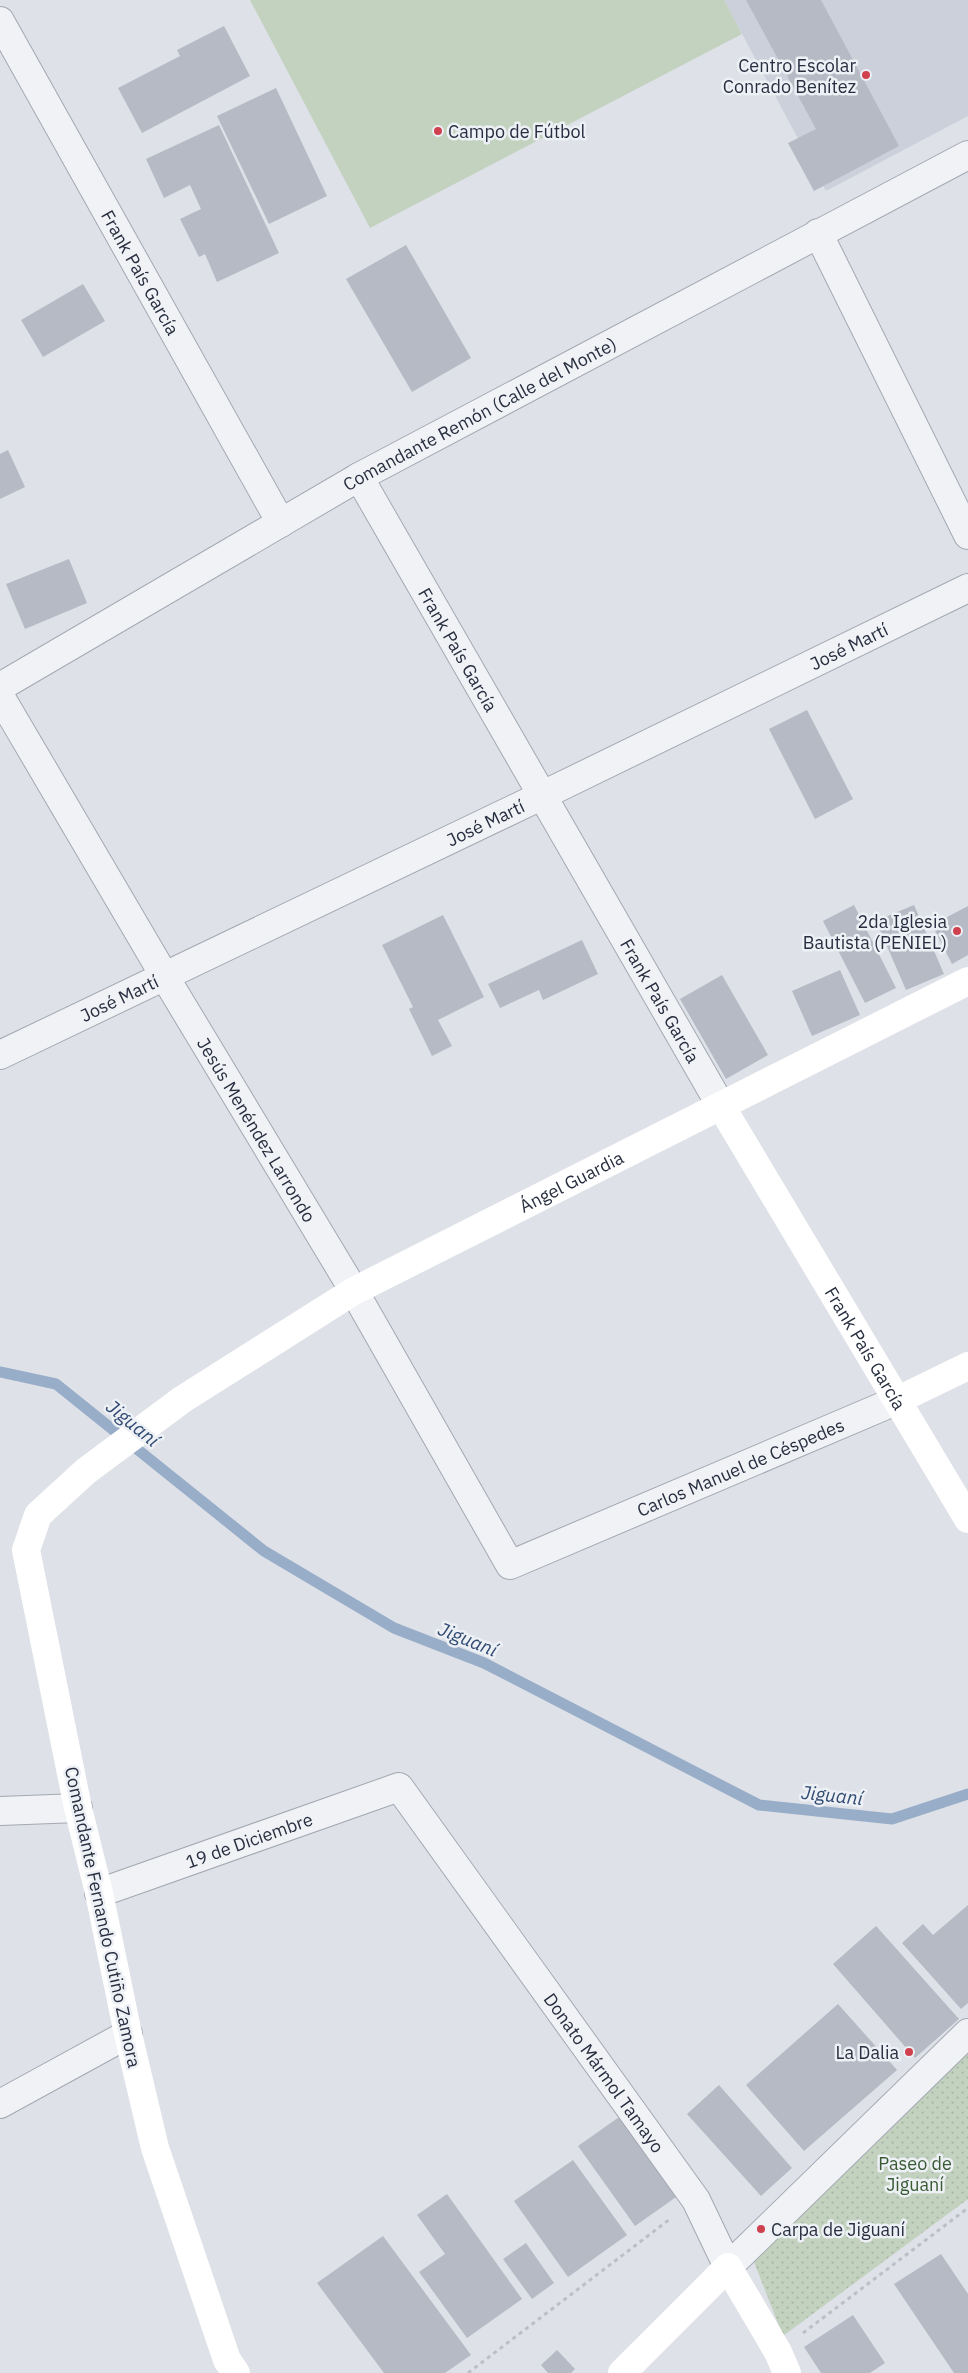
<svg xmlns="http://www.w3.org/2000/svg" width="968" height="2373" viewBox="0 0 968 2373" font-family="'IBM Plex Sans',sans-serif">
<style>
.built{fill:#ccd0da}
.grass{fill:#c3d2bf}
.park{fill:url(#park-dots)}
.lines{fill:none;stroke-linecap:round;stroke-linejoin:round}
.stream{stroke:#98adc8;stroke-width:11}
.building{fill:#b5bac4}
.street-casing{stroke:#a3a8b2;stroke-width:30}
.path{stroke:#bcbfc6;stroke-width:3;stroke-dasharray:4 4;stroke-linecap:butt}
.street{stroke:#f1f2f6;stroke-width:28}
.secondary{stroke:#fff;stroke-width:28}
.poi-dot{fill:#cf414f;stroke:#edf0f5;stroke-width:2}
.labels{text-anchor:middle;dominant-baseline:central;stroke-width:5;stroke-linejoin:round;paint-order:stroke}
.poi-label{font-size:18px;fill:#272e3f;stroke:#edf0f5;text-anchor:end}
.street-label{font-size:18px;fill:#272e3f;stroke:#edf0f5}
.park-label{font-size:18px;fill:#3a5a34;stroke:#edf0f5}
.water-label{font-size:19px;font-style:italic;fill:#314b73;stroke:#edf0f5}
</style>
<defs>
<pattern id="park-dots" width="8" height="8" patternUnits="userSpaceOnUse" patternTransform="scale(1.25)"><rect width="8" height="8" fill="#c3d2bf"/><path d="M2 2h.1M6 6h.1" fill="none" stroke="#a8b5a5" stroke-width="1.8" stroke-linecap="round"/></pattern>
</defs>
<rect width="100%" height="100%" fill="#dee1e8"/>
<!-- built -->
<path class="built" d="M724,0h244v116l-142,75z"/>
<!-- grass -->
<path class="grass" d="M250,0h474l18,34 -372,194z"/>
<!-- park -->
<path class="park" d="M968,2044v155l-185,137 -29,-74z"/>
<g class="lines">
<!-- stream -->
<path class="stream" d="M0,1372l56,12 208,167 130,77 90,35 275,142 133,14 76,-25"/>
</g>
<!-- building -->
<g class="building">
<path d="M746,0h75l78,146 -85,45 -26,-48 28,-14z"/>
<path d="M224,26l26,50 -108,57 -24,-45 62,-32 -3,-6z"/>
<path d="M276,88l51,108 -58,28 -52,-108z"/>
<path d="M219,125l60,128 -62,29 -12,-28 -6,3 -19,-38 21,-10 -11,-24 -26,13 -18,-39z"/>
<path d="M406,245l65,113 -59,34 -66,-113z"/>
<path d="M83,284l22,37 -62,36 -22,-37z"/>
<path d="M8,450l17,37 -25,12v-45z"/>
<path d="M69,559l18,44 -62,26 -19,-45z"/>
<path d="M807,710l46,89 -38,20 -46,-90z"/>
<path d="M854,905l42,83 -31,15 -42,-82z"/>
<path d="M914,905l30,69 -38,16 -30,-69z"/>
<path d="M968,906v49l-16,9 -20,-39z"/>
<path d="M443,915l41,82 -46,23 14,26 -20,10 -23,-47 4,-2 -31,-62z"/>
<path d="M582,940l16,34 -55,26 -4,-10 -39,18 -12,-24z"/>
<path d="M840,970l20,45 -48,21 -20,-45z"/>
<path d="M722,975l46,80 -42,24 -46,-80z"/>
<path d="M968,1905v98l-7,6 -59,-66 21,-19 10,11z"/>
<path d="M876,1926l83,93 -44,39 -82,-94z"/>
<path d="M838,2004l59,66 -93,81 -58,-66z"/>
<path d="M719,2085l73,83 -31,28 -74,-82z"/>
<path d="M622,2115l57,80 -44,31 -57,-80z"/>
<path d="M573,2160l54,75 -59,42 -54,-76z"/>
<path d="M447,2194l75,105 -55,39 -48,-66 26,-18 -28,-39z"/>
<path d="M383,2236l88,119 -26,18h-61l-67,-90z"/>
<path d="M526,2243l28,40 -22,16 -29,-40z"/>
<path d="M941,2254l27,40v79h-14l-60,-89z"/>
<path d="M853,2315l32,48 -15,10h-49l-17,-26z"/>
<path d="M557,2350l18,19 -4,4h-23l-7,-8z"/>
</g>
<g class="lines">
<!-- street casing -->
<g class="street-casing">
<g id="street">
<path id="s1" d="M0,21l281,502"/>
<path d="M818,233l150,302"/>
<path id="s2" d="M359,477l362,629"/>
<path id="s3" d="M0,687l359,-210 609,-322"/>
<path id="s4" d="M0,696l165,281 189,314 156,274 388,-165"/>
<path id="s5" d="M0,1055l543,-260 425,-207"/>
<path d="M0,1811l78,-3"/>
<path id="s6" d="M99,1893l300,-106 297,413 32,67 240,-234"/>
<path d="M0,2104l128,-70"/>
</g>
</g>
<!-- path -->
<g class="path">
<path d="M803,2333l165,-125"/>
<path d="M468,2373l202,-154"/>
</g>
<!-- street -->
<use href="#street" class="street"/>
<!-- secondary -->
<g class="secondary">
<path id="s7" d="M721,1106l247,413"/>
<path d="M898,1400l70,-34"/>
<path id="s8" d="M236,2373l-9,-13 -72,-212 -27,-114 -29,-141 -21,-85 -52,-258 12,-35 48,-44 97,-72 171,-108 614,-310"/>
<path d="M622,2373l106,-106 50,85 9,21"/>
</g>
</g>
<!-- markers -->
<g class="poi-dot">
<circle cx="866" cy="75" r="5"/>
<circle cx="438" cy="131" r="5"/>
<circle cx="957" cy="931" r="5"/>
<circle cx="909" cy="2052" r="5"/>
<circle cx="761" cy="2229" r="5"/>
</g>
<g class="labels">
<!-- poi labels -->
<g class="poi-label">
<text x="856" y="65">Centro Escolar<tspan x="856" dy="21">Conrado Benítez</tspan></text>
<text x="448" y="131" text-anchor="start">Campo de Fútbol</text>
<text x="947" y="921">2da Iglesia<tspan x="947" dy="21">Bautista (PENIEL)</tspan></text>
<text x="899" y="2052">La Dalia</text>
<text x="771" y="2229" text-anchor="start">Carpa de Jiguaní</text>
</g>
<!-- street labels -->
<g class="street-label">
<text stroke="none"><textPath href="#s1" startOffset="288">Frank País García</textPath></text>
<text stroke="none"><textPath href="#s3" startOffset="552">Comandante Remón (Calle del Monte)</textPath></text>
<text stroke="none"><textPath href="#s5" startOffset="942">José Martí</textPath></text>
<text stroke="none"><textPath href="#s2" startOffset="199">Frank País García</textPath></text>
<text stroke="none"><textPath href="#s5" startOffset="538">José Martí</textPath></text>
<text stroke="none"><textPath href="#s5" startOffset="132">José Martí</textPath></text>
<text stroke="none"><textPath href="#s2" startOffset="604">Frank País García</textPath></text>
<text stroke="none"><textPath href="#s4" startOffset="504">Jesús Menéndez Larrondo</textPath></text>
<text stroke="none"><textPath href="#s8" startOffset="1520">Ángel Guardia</textPath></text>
<text stroke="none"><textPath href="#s7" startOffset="282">Frank País García</textPath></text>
<text stroke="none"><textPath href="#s4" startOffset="1258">Carlos Manuel de Céspedes</textPath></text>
<text stroke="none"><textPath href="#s6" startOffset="159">19 de Diciembre</textPath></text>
<text transform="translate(103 1917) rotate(78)">Comandante Fernando Cutiño Zamora</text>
<text stroke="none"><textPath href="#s6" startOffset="670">Donato Mármol Tamayo</textPath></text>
</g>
<!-- park labels -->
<g class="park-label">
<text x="915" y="2163">Paseo de<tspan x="915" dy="21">Jiguaní</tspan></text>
</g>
<!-- water labels -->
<g class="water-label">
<text transform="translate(133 1423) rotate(39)">Jiguaní</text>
<text transform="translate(468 1639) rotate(22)">Jiguaní</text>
<text transform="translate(832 1795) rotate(6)">Jiguaní</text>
</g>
</g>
</svg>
